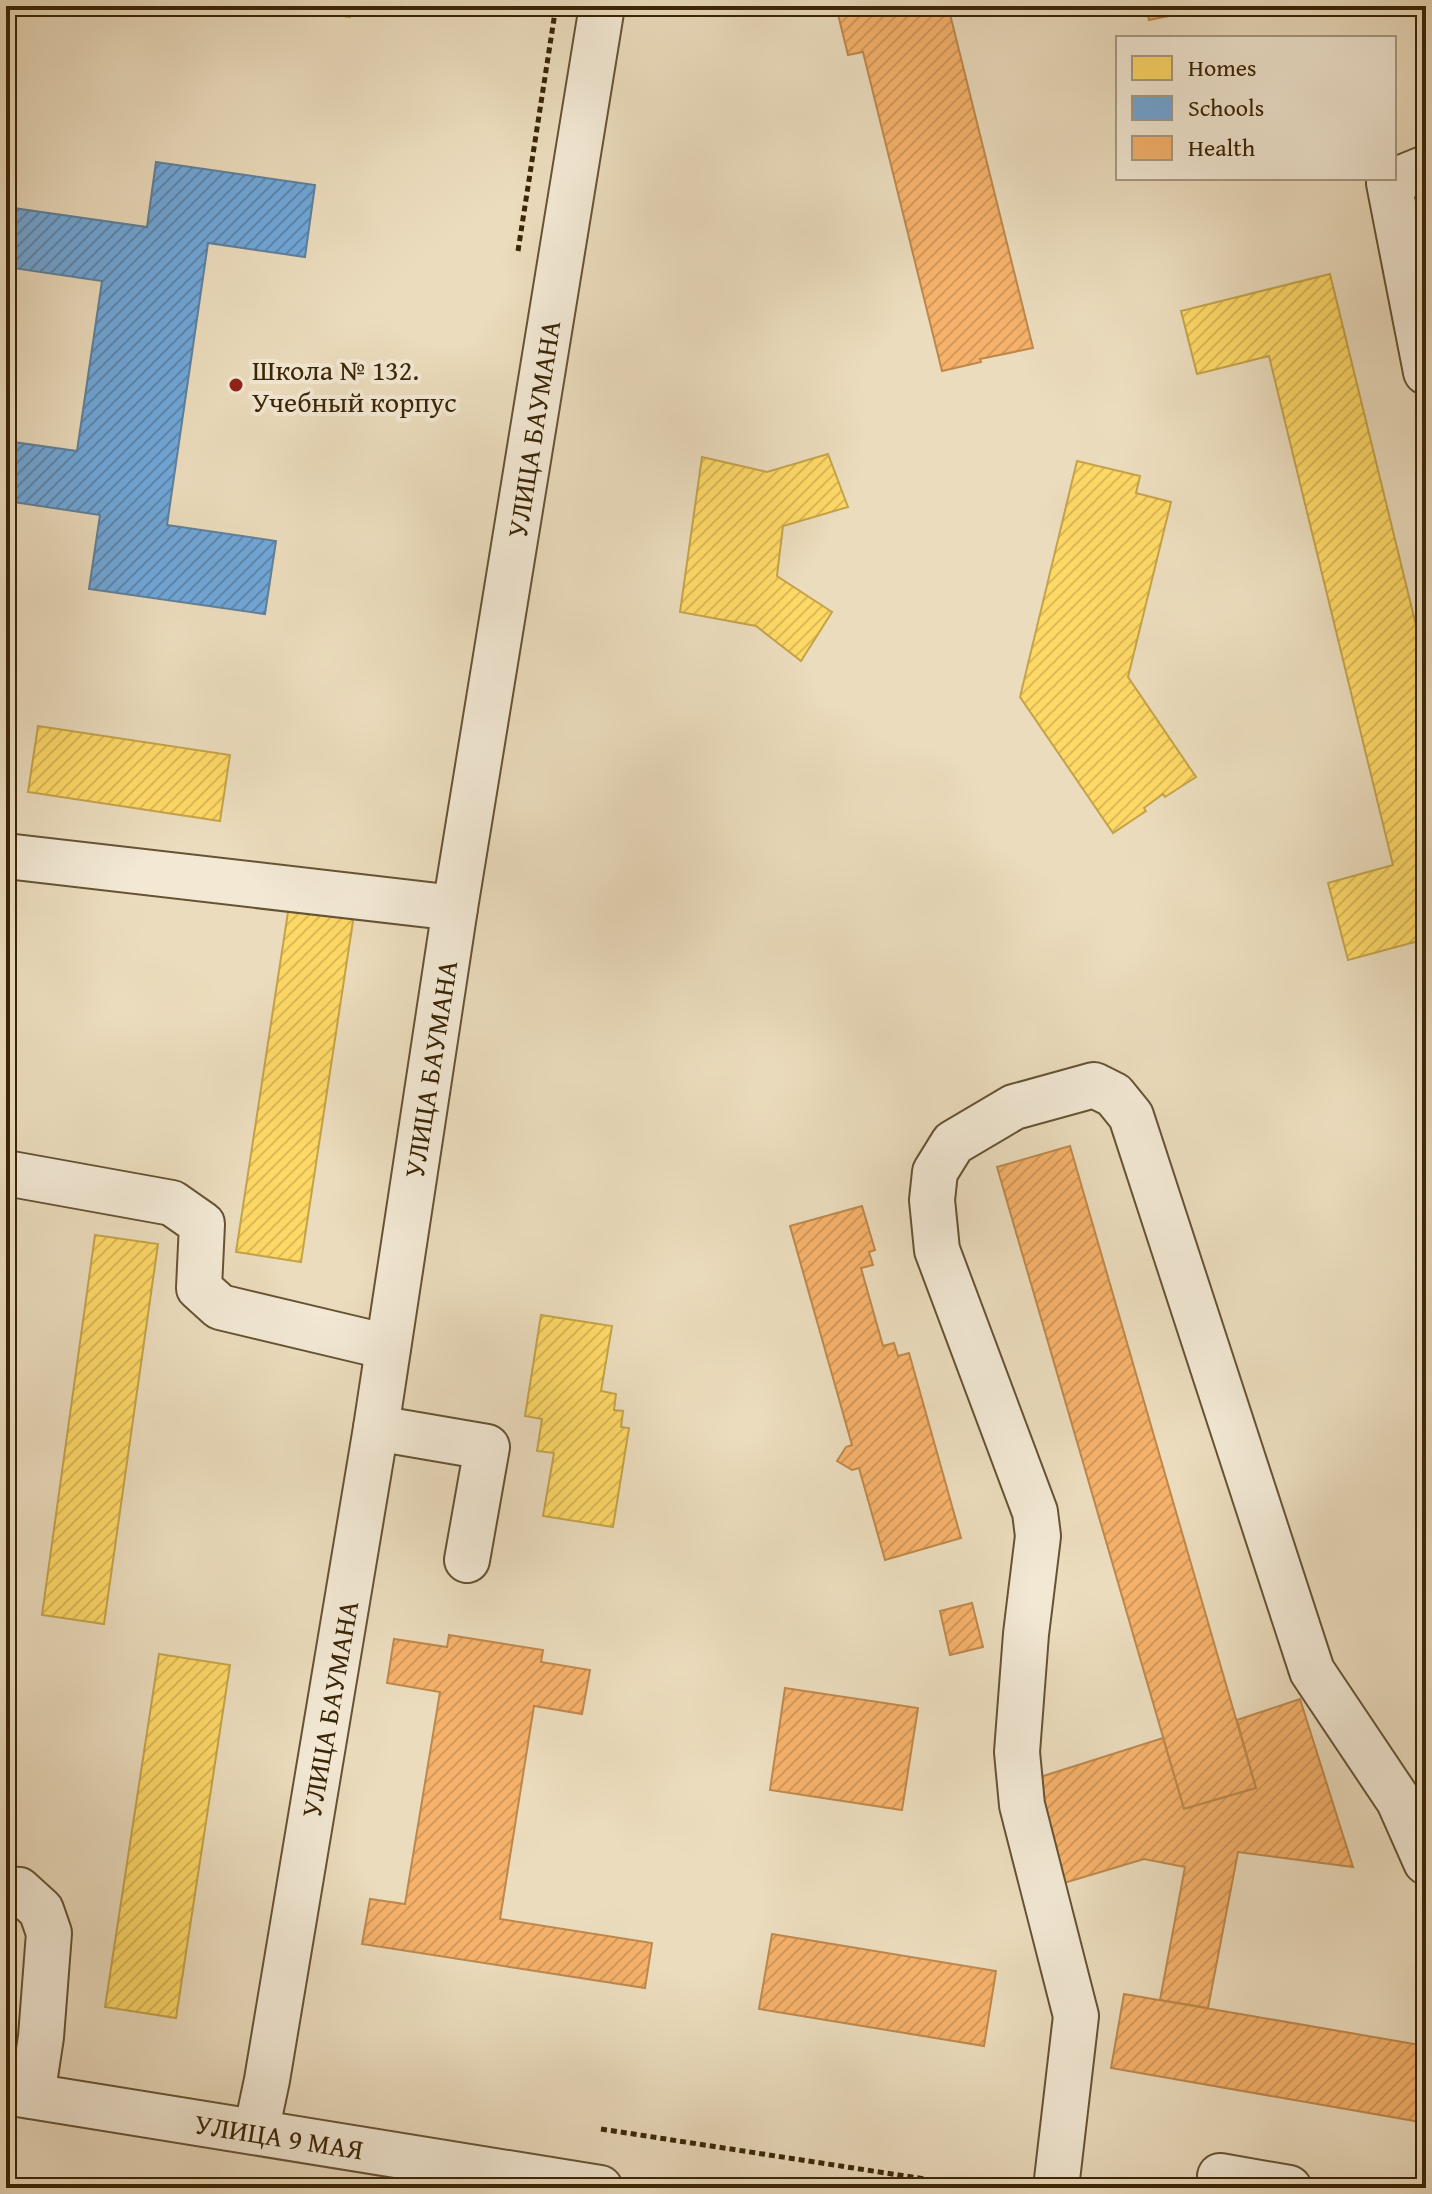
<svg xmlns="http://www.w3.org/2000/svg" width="1432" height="2194" viewBox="0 0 1432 2194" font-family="'Gentium Book Plus',serif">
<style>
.homes{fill:url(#homes-hatch);stroke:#c4a349;stroke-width:2}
.schools{fill:url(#schools-hatch);stroke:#5f819c;stroke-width:2}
.health{fill:url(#health-hatch);stroke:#be884c;stroke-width:2}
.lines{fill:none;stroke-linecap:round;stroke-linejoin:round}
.minor-casing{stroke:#665333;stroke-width:48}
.path{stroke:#3a2505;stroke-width:5;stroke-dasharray:6 4;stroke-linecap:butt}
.minor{stroke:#f2e8d4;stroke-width:44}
.poi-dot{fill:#8f2418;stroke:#f2e8d4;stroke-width:3}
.labels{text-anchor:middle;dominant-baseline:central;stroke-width:8;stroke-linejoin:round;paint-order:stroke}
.poi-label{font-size:28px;fill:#3a2505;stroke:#f2e8d4;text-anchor:start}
.street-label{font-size:28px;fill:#3a2505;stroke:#f2e8d4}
</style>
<defs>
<pattern id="homes-hatch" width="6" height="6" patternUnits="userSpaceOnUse" patternTransform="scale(2)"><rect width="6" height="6" fill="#ffd966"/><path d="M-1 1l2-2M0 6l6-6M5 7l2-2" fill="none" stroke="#dbba57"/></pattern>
<pattern id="schools-hatch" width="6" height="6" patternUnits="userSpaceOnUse" patternTransform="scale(2)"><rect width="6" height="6" fill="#6fa8dc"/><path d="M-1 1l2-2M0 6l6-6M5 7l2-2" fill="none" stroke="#5c89b0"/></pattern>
<pattern id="health-hatch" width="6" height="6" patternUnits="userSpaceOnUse" patternTransform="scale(2)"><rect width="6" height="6" fill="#f6b26b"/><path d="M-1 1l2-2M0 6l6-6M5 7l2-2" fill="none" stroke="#d4995b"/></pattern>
</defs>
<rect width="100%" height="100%" fill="#ebdcbd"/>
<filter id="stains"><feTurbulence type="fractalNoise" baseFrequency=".0025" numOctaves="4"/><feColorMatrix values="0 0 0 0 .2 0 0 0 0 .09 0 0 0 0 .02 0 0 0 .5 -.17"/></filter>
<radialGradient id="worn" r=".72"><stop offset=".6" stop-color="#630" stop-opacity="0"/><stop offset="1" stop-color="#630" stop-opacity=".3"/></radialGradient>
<!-- homes -->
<g class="homes">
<path d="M284,6h68l-2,11z"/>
<path d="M1330,274l96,392v273l-78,21 -20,-77 65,-18 -124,-509 -72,18 -16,-63z"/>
<path d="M828,454l20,53 -65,19 -6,50 55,36 -31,49 -45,-35 -76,-14 22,-155 65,15z"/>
<path d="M1077,461l63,15 -4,17 35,9 -43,175 68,100 -31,20 -2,-3 -19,14 2,3 -33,22 -93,-136z"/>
<path d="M38,726l192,29 -10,66 -192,-29z"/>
<path d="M290,899l65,9 -54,354 -65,-10z"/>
<path d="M95,1235l63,9 -54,380 -62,-9z"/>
<path d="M541,1315l71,11 -11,65 15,3 -2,16 9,1 -2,16 8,1 -16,99 -70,-11 11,-63 -17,-2 5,-32 -17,-3z"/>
<path d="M159,1654l71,11 -54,353 -71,-11z"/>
</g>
<!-- schools -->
<path class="schools" d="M156,162l159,23 -10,72 -97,-14 -41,282 109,16 -11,73 -176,-25 11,-74 -94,-14v-60l71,10 25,-170 -96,-14v-60l141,20z"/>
<!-- health -->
<g class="health">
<path d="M836,6h112l85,342 -53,11 1,3 -39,9 -79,-319 -15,3z"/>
<path d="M1146,6h71l-68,14z"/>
<path d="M1070,1146l186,642 -72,21 -187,-642z"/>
<path d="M862,1206l13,44 -6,2 4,13 -12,3 22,78 11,-3 4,13 11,-3 52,185 -76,22 -26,-92 -7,2 -15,-9 9,-14 6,-2 -62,-219z"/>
<path d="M972,1603l11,44 -33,8 -10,-44z"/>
<path d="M449,1635l94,15 -2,12 49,8 -8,44 -48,-8 -34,213 152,24 -7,45 -283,-44 8,-45 35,5 35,-212 -53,-9 7,-44 53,8z"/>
<path d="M785,1688l133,20 -16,102 -132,-20z"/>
<path d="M1300,1699l53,168 -115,-15 -30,156 -48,-8 25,-133 -41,-8 -80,24 -30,-104 129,-41 21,71 72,-21 -19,-68z"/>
<path d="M772,1934l224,37 -12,75 -225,-37z"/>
<path d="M1124,1994l302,52v77l-315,-55z"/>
</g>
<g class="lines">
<!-- minor casing -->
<g class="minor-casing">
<g id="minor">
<path d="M1426,168l-37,15 37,189"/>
<path d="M6,856l449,52"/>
<path d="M6,1173l166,30 30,21 -3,64 21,19 168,40"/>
<path d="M376,1428l111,19 -20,113"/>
<path d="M6,1889l13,1 22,20 8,23 -8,104 -9,59"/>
<path d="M6,2092l594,96"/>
<path d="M256,2132l11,-52 109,-652 79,-520 147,-902"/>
<path d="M1220,2176l69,12"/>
<path d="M1056,2188l20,-172 -54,-211 -5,-53 9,-118 12,-98 -3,-24 -98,-262 -5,-50 3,-28 18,-29 61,-36 80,-22 20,10 17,21 181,555 87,130 27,61"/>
</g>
</g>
<!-- path -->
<g class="path">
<path d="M518,251l38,-245"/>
<path d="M601,2129l382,59"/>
</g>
<!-- minor -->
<use href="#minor" class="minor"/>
</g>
<!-- markers -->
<circle class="poi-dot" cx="236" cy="385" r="8"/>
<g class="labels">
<!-- poi labels -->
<g class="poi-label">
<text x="252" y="369">Школа № 132.<tspan x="252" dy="32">Учебный корпус</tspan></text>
</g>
<!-- street labels -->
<g class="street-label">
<text transform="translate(533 429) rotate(-81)">УЛИЦА БАУМАНА</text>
<text transform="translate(430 1069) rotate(-81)">УЛИЦА БАУМАНА</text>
<text transform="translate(329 1709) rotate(-80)">УЛИЦА БАУМАНА</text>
<text transform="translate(279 2136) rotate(9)">УЛИЦА 9 МАЯ</text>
</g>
</g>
<!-- margin -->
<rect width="1432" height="2194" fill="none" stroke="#ebdcbd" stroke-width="32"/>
<rect x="8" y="8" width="1416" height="2178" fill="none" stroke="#3a2505" stroke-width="4"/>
<rect x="16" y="16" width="1400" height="2162" fill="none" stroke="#3a2505" stroke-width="2"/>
<!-- legend -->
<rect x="1116" y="36" width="280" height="144" fill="#f2e8d4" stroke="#a89a81" stroke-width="2"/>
<rect x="1132" y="56" width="40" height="24" fill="#ffd966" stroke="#a89a81" stroke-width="2"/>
<text x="1188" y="76" font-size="24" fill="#3a2505">Homes</text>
<rect x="1132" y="96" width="40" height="24" fill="#6fa8dc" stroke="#a89a81" stroke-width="2"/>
<text x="1188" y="116" font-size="24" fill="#3a2505">Schools</text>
<rect x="1132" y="136" width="40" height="24" fill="#f6b26b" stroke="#a89a81" stroke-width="2"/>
<text x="1188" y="156" font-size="24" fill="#3a2505">Health</text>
<rect width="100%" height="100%" filter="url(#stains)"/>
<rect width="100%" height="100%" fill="url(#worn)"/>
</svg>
